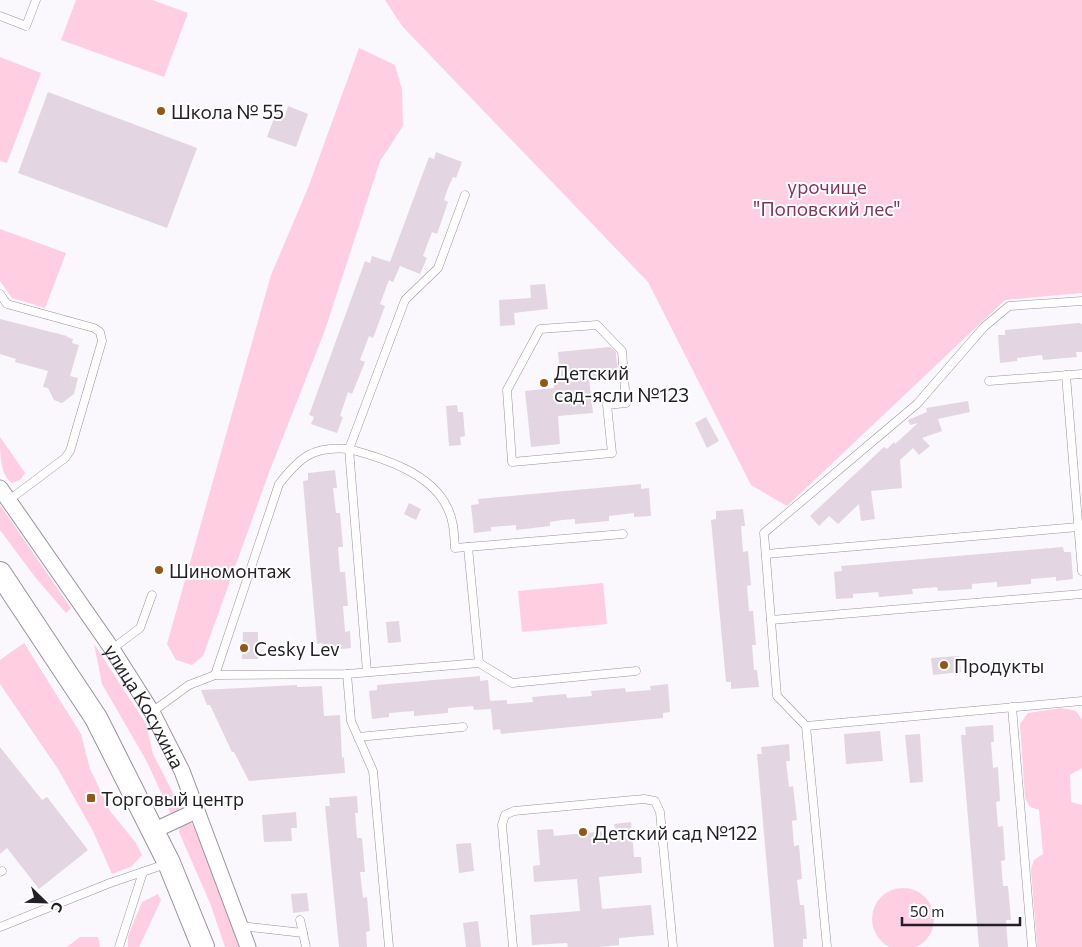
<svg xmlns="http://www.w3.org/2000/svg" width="1082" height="947" viewBox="0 0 1082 947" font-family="Commissioner,sans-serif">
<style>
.green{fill:#ffcee1}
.building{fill:#e3d6e2}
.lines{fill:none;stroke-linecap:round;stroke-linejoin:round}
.service-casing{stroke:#98919f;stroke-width:9}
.minor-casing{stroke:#98919f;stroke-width:17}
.secondary-casing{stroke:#98919f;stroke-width:24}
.service{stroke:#fff;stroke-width:8}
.minor{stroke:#fff;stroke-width:15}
.secondary{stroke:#fff;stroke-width:22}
.poi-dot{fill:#935718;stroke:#fff;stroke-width:2}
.labels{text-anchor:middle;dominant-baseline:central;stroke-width:4;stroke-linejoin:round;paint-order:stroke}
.poi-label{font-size:19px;fill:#221f25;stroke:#fff;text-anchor:start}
.park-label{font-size:19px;fill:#84345b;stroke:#fff}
.street-label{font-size:19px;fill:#221f25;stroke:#fff}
</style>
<rect width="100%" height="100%" fill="#faf7fd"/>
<!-- green -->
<g class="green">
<path d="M76,0h76l36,13 -24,64 -103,-37z"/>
<path d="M385,0h697v293l-77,7 -218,206 -36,-21 -103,-203 -246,-256z"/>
<path d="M359,48l36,17 7,25 1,36 -23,35 -55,169 -57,145 -65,181 -11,9 -16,-5 -9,-16 104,-369 37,-87z"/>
<path d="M0,57l41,16 -34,90 -7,-2z"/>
<path d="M0,229l66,24 -21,55 -33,-10 -12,-17z"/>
<path d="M0,437l25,36 -5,7 -8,3c-12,-8 -12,-30 -12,-46z"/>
<path d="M0,505l71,103 -5,5 -31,-36 -35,-47z"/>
<path d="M603,583l4,41 -85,8 -4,-41z"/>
<path d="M24,643l57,91 9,35 20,42 26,32 6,12 -10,11 -20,8 -19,-43 -35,-62 -58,-85v-24z"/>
<path d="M94,644l52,80 7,30 27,53 -2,5 -7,2 -25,-54 -44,-76z"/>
<path d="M1062,708l14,3 6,9v48l-12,7 1,27 11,3v142h-45l-6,-78 3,-9 9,-6 -4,-44 -9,-3 -5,-9 -5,-74 8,-11z"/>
<path d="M189,820l8,11 42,116h-14l-15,-44 -31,-71 1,-6z"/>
<circle cx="903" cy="919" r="31"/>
<path d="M158,894l3,6 -22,47h-11v-11l14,-34z"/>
<path d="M80,937h18l2,10h-33z"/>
</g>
<!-- building -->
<g class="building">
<path d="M48,92l149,56 -30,80 -149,-55z"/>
<path d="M288,106l20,8 -12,33 -29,-10 9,-24 9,3z"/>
<path d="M436,152l26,10 -6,16 -3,-1 -5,11 -4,12 4,2 -11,32 -5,-2 -9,24 4,2 -7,16 -20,-8 -7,16 -4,-2 -9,24 5,2 -12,32 -4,-2 -9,24 5,2 -13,32 -4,-2 -8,24 3,1 -6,16 -26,-9 3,-7 -5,-2 56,-154 5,2 2,-7 18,6 39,-105 5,2z"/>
<path d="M545,284l3,25 -34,4 1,12 -15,1 -1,-26 32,-2 -1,-13z"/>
<path d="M0,319l67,17v1l6,2 -1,4 7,2 -9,31 8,2 -4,16 -12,9 -8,-3 -6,-12 -5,-1 5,-16 -33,-9 1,-3 -16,-5z"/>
<path d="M1079,323l3,1v28h-6l1,5 -34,3 -1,-5 -25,3v3l-17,2 -2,-28h7v-5z"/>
<path d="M610,347l6,5 2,24 -29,3 4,34 -35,3 2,28 -29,3 -6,-56 29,-3v-7h7l-3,-29z"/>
<path d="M968,401l2,11 -32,7 4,12 -20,7 8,8 -11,9 -6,-7 -13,12 2,28 -31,3 4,28 -14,2 -2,-17 -21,20 -9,-8 -10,10 -9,-10 74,-69 3,2 7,-7 1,2 23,-21 -8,2 -2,-5 19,-8 -1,-4z"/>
<path d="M457,405l1,7h5l2,24 -5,1 1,8 -12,1 -3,-40z"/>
<path d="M706,417l13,24 -12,7 -12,-25z"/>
<path d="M335,470l2,18h-4l3,25h4l3,34h-5l2,25h5l3,34h-5l2,26 5,-1 1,17 -28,3 -1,-8 -5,1 -14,-163 5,-1v-7z"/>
<path d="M641,484v5l8,-1 2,28 -17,1v-4l-25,3v5l-34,3v-5l-13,1 -12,2v4l-34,4v-5l-25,2v4l-17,2 -3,-28 8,-1 -1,-5z"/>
<path d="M409,503l12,6 -5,11 -12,-6z"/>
<path d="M743,509l2,17h-4l2,26 5,-1 3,34 -4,1 2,25h4l3,34h-4l2,25h3l2,17 -28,2v-7h-5l-15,-162 5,-1v-8z"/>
<path d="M1063,547l1,5h7l2,27 -17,2v-4l-25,2v5l-34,3v-5l-13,1 -12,1v5l-34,2 -1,-4 -12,1 -13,1 1,5 -34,3 -1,-5 -25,2v4l-17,1 -2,-27 8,-1 -1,-5z"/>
<path d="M399,621l2,21 -13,1 -2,-21z"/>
<path d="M243,632h15v27h-16z"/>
<path d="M959,656l2,16 -28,3 -2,-17z"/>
<path d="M480,676v5l8,-1 2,21 17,-1v4l26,-2 -1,-5 34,-3 1,4 25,-2 -1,-5 34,-3 1,4 25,-2 -1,-4 18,-2 2,28 -7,1v5l-162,16 -1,-5 -7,1 -2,-21 -17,1 -1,-4 -25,2v5l-34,3v-5l-25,2v4l-17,2 -3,-28 8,-1v-5z"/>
<path d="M297,685v2l25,-1 2,30 16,-1 2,43 2,-1 1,16 -96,8 -15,-29h-2l-22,-47h-3l-6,-15z"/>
<path d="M993,725l1,17h-3l2,26 5,-1 2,34 -4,1 2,25 5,-1 2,34 -4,1 1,12 1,13h5l3,34h-5l2,27h-29l-18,-212h5l-1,-8z"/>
<path d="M880,731l3,30 -37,3 -2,-30z"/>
<path d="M920,734l3,48 -13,1 -5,-48z"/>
<path d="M789,744l1,17h-4l3,26 4,-1 4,34 -5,1 2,25 5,-1 3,34 -5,1 3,25h4l3,34h-4v8h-29l-17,-193h5l-1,-7z"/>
<path d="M0,747l42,53 5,-3 41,53 -49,39 -32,-41 -7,6z"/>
<path d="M357,796l1,17h-3l2,25h5l3,34h-5l3,26 4,-1 3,34 -4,1 1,15h-28l-14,-141h5l-1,-8z"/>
<path d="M296,812l1,16h-6l1,13 -28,1 -2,-27z"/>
<path d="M631,822l3,35h7l1,16 -43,4 3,32 49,-4 3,30 -35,3v7l-19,2h-32l-1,-4 -35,2 -2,-30 50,-4 -3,-32 -43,3 -1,-16 7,-1 -3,-35 16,-1 1,7 32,-3 29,-3 -1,-6z"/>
<path d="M471,843l3,28 -15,2 -3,-29z"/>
<path d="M307,893l2,18 -16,2 -2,-19z"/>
<path d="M478,921l3,26h-15l-3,-24z"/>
</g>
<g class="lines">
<!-- service casing -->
<g class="service-casing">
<g id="service">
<path d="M0,16l26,10 10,-26"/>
<path d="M0,294l7,10 87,24 6,4 2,9 -32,110 -5,7 -56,42"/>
<path d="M597,325l25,26 4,52 -19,2 5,48 -100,9 -5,-72 33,-61z"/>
<path d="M1066,375l16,196"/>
<path d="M989,381l93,-7"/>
<path d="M468,547l11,116"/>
<path d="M766,554l312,-27"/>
<path d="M771,620l311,-26"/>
<path d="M112,649l28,-21 12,-33"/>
<path d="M367,672l-18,-223c34,9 82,24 98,58 7,13 7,27 8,41l168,-14"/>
<path d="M347,674l4,47 22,50 16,176"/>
<path d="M215,675l64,-191c21,-27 34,-38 70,-35l56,-149 33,-32 27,-73"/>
<path d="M1012,707l20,240"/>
<path d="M152,712l37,-27 26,-10 132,-1 132,-11 33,20 124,-12"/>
<path d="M806,726l276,-25"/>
<path d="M358,737l105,-10"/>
<path d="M0,872l2,-1"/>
<path d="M300,920l3,13"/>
<path d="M241,926l62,7 3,14"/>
<path d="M0,927l110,-44 56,-19"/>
<path d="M119,947l24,-75"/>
<path d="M513,947l-11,-122 3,-10 9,-4 130,-12 11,2 5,11 13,135"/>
<path d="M827,947l-21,-221 -29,-30 -13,-163 153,-129 67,-77 25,-21 73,-5"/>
</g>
</g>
<!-- minor casing -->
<g class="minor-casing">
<g id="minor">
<path id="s1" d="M0,488l112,161 40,63 30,59 66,176"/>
<path d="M153,831l43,-20"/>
</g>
</g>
<!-- secondary casing -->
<g class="secondary-casing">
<path id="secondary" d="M0,573l96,145 73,145 34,84"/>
</g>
<!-- service -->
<use href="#service" class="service"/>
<!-- minor -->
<use href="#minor" class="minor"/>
<!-- secondary -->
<use href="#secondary" class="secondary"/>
</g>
<!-- markers -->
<g class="poi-dot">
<circle cx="161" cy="111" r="5"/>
<circle cx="544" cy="383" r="5"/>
<circle cx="159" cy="570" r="5"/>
<circle cx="244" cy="648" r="5"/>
<circle cx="944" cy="665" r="5"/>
<rect x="86" y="793" width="10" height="10" rx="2.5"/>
<circle cx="583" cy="832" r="5"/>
</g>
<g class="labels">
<!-- poi labels -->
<g class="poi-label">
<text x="171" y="111">Школа № 55</text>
<text x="554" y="372">Детский<tspan x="554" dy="22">сад-ясли №123</tspan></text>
<text x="169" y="570">Шиномонтаж</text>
<text x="254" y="648">Cesky Lev</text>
<text x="954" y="665">Продукты</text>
<text x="101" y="798">Торговый центр</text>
<text x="593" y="832">Детский сад №122</text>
</g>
<!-- park labels -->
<g class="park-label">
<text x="827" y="186">урочище<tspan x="827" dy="22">"Поповский лес"</tspan></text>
</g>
<!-- street labels -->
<g class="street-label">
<text stroke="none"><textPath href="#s1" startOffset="262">улица Косухина</textPath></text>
</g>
</g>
<!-- north arrow -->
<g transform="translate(45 902) rotate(113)" stroke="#ffffff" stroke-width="4" paint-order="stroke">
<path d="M0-4L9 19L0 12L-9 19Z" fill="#221f25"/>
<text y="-8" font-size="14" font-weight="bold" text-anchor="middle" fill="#221f25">С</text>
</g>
<!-- scale -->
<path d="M902 917v8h118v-8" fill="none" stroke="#221f25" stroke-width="2.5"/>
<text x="910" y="917" font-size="15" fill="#221f25" stroke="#ffffff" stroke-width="4" paint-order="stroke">50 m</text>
</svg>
